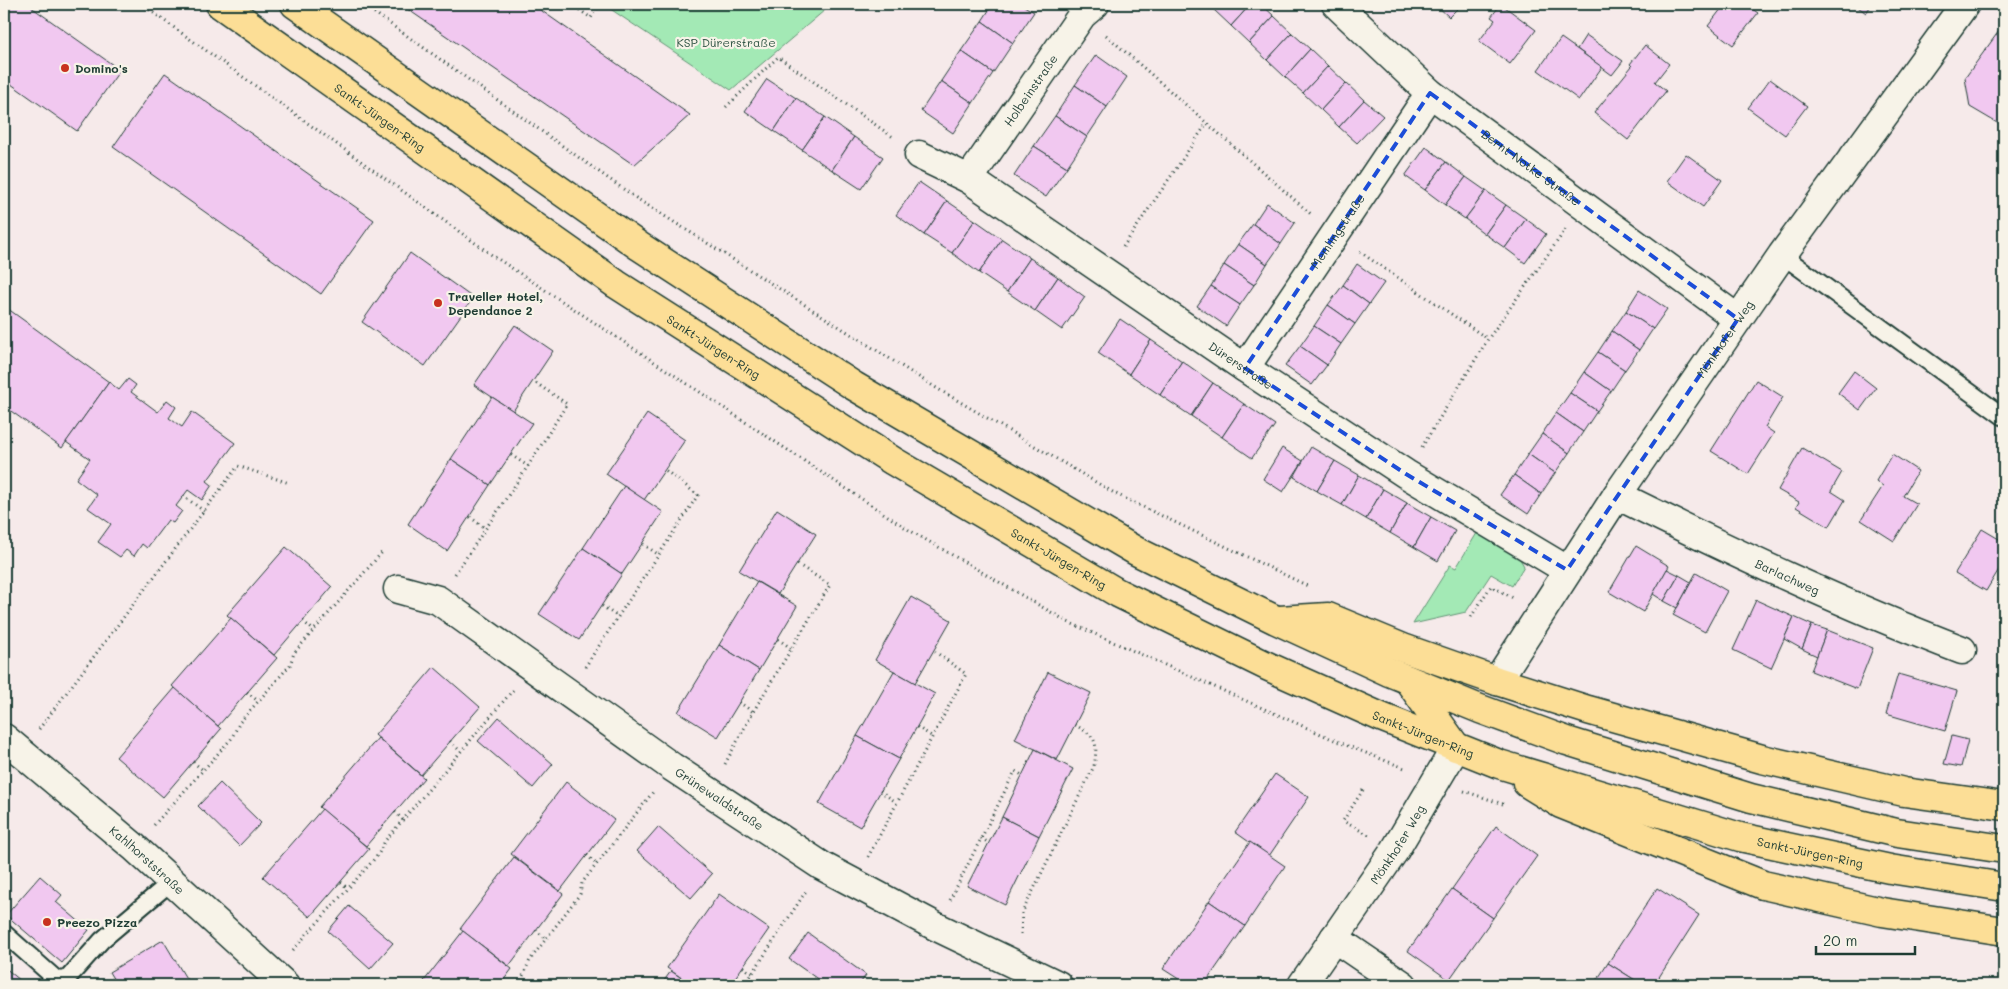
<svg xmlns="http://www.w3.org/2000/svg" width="2008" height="989" viewBox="0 0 2008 989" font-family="Mali,sans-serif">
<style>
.green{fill:#a3e9b5;stroke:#619374}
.building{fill:#f1c8f0;stroke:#1f3d34}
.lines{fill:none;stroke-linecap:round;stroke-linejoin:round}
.lane-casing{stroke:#1f3d34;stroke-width:20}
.street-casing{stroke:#1f3d34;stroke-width:31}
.primary-casing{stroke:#1f3d34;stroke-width:31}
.path{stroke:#1f3d34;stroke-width:3;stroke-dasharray:1 4;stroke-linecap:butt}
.lane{stroke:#f7f3e8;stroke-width:16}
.street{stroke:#f7f3e8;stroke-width:28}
.primary{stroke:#fcde96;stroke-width:28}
.marked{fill:none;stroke:#1d4ed8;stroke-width:4;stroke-dasharray:10 6;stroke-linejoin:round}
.poi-dot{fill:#c8321e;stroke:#f7f3e8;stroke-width:2}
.labels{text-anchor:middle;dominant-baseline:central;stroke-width:4.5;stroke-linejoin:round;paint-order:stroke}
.park-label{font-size:12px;fill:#335747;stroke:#f7f3e8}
.poi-label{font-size:12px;font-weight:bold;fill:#1f3d34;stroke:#f7f3e8;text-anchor:start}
.street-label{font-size:12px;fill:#1f3d34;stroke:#f7f3e8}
</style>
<rect width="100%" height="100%" fill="#f6eaea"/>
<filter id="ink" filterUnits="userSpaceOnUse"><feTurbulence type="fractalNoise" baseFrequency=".02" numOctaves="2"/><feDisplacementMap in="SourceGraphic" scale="10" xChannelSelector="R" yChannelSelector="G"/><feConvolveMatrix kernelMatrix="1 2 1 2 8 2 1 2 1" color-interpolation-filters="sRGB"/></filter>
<g filter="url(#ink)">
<!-- green -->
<g class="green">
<path d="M603,4h229l-101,86z"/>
<path d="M1480,528l34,21 10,17 -12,20 -21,-12 -25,38 -53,12 37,-59 6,3z"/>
</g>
<!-- building -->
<g class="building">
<path d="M4,4h23l93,66 -43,61 -73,-52z"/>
<path d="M400,4h132l158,111 -56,50z"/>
<path d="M993,4h28l13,8 -21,31 -31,-22z"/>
<path d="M1218,4h33l-20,22 -18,-17z"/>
<path d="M1251,4h10l13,12 -25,27 -18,-17z"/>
<path d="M1435,4h27l-13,13z"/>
<path d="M1501,4l35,26 -26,34 -31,-23 16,-21 -4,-3z"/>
<path d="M1725,4h20l13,9 -25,32 -25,-19z"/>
<path d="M1854,4h18l-6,9z"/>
<path d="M1274,16l18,17 -25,27 -18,-17z"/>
<path d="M982,21l31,22 -20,30 -32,-22z"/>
<path d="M2004,24v103l-34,-20 -5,-29z"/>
<path d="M1292,33l18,16 -25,28 -18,-17z"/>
<path d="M1586,35l37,26 -11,14 -35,-26z"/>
<path d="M1561,38l41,29 -23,33 -41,-30z"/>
<path d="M1645,45l24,19 -14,18 11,9 -38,49 -34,-27 38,-47 -2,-2z"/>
<path d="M1310,49l18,17 -25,27 -18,-16z"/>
<path d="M961,51l32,22 -20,30 -32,-22z"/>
<path d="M1096,55l31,22 -20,30 -32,-22z"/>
<path d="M1328,66l18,17 -25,27 -18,-17z"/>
<path d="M165,73l209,147 -53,74 -208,-147z"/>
<path d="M767,79l29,19 -22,33 -29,-20z"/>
<path d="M1770,79l37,27 -22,29 -37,-27z"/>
<path d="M941,81l32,22 -20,30 -32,-22z"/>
<path d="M1346,83l18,17 -25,27 -18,-17z"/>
<path d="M1075,85l32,22 -20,30 -32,-21z"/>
<path d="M796,98l29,19 -23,33 -28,-19z"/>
<path d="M1364,100l19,16 -26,27 -18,-16z"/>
<path d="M1055,116l32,21 -20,30 -33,-21z"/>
<path d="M825,117l29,20 -22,33 -30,-20z"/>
<path d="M854,137l29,20 -22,32 -29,-19z"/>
<path d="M1034,146l33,21 -21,30 -32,-21z"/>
<path d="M1426,147l20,15 -21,28 -20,-14z"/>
<path d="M1686,154l36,26 -19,27 -36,-26z"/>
<path d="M1446,162l20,15 -21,28 -20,-15z"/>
<path d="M1466,177l20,14 -21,28 -20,-14z"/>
<path d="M919,182l28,19 -23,34 -28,-20z"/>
<path d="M1486,191l20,14 -21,29 -20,-15z"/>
<path d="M947,201l28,19 -23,33 -28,-18z"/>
<path d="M1267,203l28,20 -14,21 -28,-20z"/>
<path d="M1506,205l20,14 -21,29 -20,-14z"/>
<path d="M1526,219l20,15 -21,29 -20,-15z"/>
<path d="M975,220l27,19 -23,34 -27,-20z"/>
<path d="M1253,224l28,20 -14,20 -29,-20z"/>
<path d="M1002,239l28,19 -23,34 -28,-19z"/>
<path d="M1238,244l29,20 -13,21 -30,-20z"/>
<path d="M410,253l63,45 -48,68 -63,-44z"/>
<path d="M1030,258l28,19 -23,34 -28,-19z"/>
<path d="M1357,264l27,19 -15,21 -26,-19z"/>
<path d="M1224,265l30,20 -14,20 -29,-19z"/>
<path d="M1058,277l27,20 -23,33 -27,-19z"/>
<path d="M1343,285l26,19 -14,20 -27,-19z"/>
<path d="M1211,286l29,19 -14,21 -29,-20z"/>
<path d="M1639,290l28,19 -14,20 -27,-18z"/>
<path d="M1328,305l27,19 -14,20 -27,-18z"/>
<path d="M4,306l105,76 -47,66 -58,-42z"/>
<path d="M1626,311l27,18 -14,21 -27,-19z"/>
<path d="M1120,319l31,21 -22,34 -31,-21z"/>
<path d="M515,325l38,26 -40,60 -39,-26z"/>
<path d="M1314,326l27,18 -14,21 -27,-19z"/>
<path d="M1612,331l27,19 -14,20 -27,-18z"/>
<path d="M1151,340l31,21 -22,34 -31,-21z"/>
<path d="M1300,346l27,19 -15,20 -27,-19z"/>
<path d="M1598,352l27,18 -14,21 -27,-19z"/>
<path d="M1182,361l31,22 -22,33 -31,-21z"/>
<path d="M1854,371l22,17 -16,22 -22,-17z"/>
<path d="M1584,372l27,19 -14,20 -27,-18z"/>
<path d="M128,379l8,6 -5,7 27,20 9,-12 9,7 -7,11 13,9 10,-15 43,31 -28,38 5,4 -10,15 -14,-10 -12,16 6,5 -9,12 -5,-3 -21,28 -5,-4 -8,12 -8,-6 -6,7 -22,-15 13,-18 -23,-16 9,-13 -21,-16 14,-20 -24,-17 43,-60 10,8z"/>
<path d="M1756,380l27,17 -18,30 9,6 -26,41 -37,-23z"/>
<path d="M1213,383l31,21 -22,33 -31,-21z"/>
<path d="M1570,393l27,18 -14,21 -27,-19z"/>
<path d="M492,397l40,26 -42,62 -39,-26z"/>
<path d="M1244,404l31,21 -23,33 -30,-21z"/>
<path d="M1556,413l27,19 -14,21 -27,-19z"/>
<path d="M647,414l38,26 -41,60 -38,-26z"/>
<path d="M1542,434l27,19 -14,20 -27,-19z"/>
<path d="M1311,447l24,14 -18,30 -23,-14z"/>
<path d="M1282,448l21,13 -20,31 -20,-13z"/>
<path d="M1802,448l40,24 -11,19 14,9 -16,27 -33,-20 3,-5 -21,-12z"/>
<path d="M1528,454l27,19 -14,21 -27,-19z"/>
<path d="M1892,454l26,17 -15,25 14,8 -23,37 -33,-21 22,-34 -7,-5z"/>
<path d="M451,459l39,26 -43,66 -39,-27z"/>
<path d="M1335,461l24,14 -17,30 -25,-14z"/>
<path d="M1359,475l24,14 -17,30 -24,-14z"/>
<path d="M1514,475l27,19 -13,20 -28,-19z"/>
<path d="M624,486l39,26 -41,62 -39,-26z"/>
<path d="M1383,489l24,14 -17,30 -24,-14z"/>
<path d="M1407,503l24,14 -17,30 -24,-14z"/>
<path d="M777,509l39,25 -38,60 -39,-23z"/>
<path d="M1431,517l24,14 -17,30 -24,-14z"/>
<path d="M1982,529l22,13v19l-18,30 -31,-18z"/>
<path d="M1636,546l33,20 -26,46 -34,-20z"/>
<path d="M286,547l46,40 -58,68 -47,-40z"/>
<path d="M583,548l39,26 -43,66 -40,-26z"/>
<path d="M1667,569l12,6 -15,26 -11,-7z"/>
<path d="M1696,573l31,18 -22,41 -32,-17z"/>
<path d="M1679,575l12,7 -14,26 -13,-7z"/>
<path d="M757,582l40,24 -38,64 -40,-25z"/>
<path d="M911,597l40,23 -36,63 -40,-23z"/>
<path d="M1756,600l38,17 -23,51 -38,-18z"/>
<path d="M1794,617l18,8 -10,24 -18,-10z"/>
<path d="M231,618l46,40 -59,68 -46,-40z"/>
<path d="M1812,625l15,5 -10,26 -15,-7z"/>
<path d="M1827,630l46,18 -16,41 -46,-18z"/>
<path d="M719,645l40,25 -41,67 -40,-25z"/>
<path d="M434,667l46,40 -59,68 -46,-40z"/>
<path d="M894,671l41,23 -36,65 -42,-23z"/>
<path d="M1048,672l43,21 -34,67 -42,-21z"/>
<path d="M1898,674l59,17 -12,40 -59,-17z"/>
<path d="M175,688l46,41 -58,68 -47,-40z"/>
<path d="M499,717l54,47 -20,24 -55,-47z"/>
<path d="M857,736l42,23 -39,68 -41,-23z"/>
<path d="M1952,736l16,4 -7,27 -17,-3z"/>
<path d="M378,738l46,40 -58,68 -47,-39z"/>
<path d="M1035,749l38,20 -34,67 -37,-19z"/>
<path d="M1275,774l34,23 -40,59 -34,-24z"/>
<path d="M566,782l48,38 -54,71 -49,-37z"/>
<path d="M220,783l41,40 -22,23 -41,-40z"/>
<path d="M322,809l47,40 -59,68 -47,-40z"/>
<path d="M1002,817l37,19 -34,69 -38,-19z"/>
<path d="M1496,826l41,30 -44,62 -41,-29z"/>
<path d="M658,827l54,47 -21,24 -54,-47z"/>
<path d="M1250,842l35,24 -40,60 -36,-25z"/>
<path d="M514,857l49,37 -54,72 -49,-37z"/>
<path d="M40,876l22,19 -6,7 33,28 -27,33 -56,-48z"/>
<path d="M1657,888l42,27 -45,70h-11l-35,-22z"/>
<path d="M1452,889l41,29 -44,62 -41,-29z"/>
<path d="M719,894l50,35 -39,56h-38l-25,-17z"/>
<path d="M1209,901l36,25 -41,59h-16l-25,-16z"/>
<path d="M349,906l44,37 -23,26 -42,-38z"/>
<path d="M463,931l49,38 -12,16h-79z"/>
<path d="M808,933l58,42 -7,10h-33l-37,-26z"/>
<path d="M163,940l27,45h-73l-8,-13z"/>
<path d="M1608,963l35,22h-49z"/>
<path d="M4,967l22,18h-22z"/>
<path d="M671,971l21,14h-31z"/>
</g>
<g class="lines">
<!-- lane casing -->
<g class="lane-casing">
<g id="lane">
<path d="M1782,255l222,162"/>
<path d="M4,933l53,47 10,-1 35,-39 69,-58"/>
</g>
</g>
<!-- street casing -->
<g class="street-casing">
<g id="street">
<path id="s1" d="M1336,4l94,89 308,226"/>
<path id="s2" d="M919,155l50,24 276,189 161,106 161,96"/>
<path id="s3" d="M969,179l113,-164 13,-11"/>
<path id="s4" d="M1245,368l185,-275"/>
<path id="s5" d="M1617,495c113,56 227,110 345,155"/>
<path id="s6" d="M398,589l40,11 234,167 150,99 115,61 121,58"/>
<path id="s7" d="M1497,681l120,-186 165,-240 183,-251"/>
<path id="s8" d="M4,738l130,109 151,138"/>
<path d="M1334,938l69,47"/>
<path id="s9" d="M1302,985l93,-135 61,-103"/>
</g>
</g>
<!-- primary casing -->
<g class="primary-casing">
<g id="primary">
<path id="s10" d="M220,4l396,280 277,177 225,132 149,73 114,51 118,47 241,73 150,32 114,18"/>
<path d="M295,4l344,242 215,140 282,165 140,69 113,52 91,37 87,32 184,57 146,35 107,16"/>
<path d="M1279,620l49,-3 75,31 94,33 91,29 174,49 142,33 100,14"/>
<path d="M1408,680l48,67"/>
<path d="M1527,783l34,21 202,81 119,27 122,19"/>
</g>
</g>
<!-- path -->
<g class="path">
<path d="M141,4l351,251 417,275 159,92 280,124 59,23"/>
<path d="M362,4l274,194 297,188 183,108 192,92"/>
<path d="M571,4l20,14 9,-14"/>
<path d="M1106,35l206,180"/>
<path d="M726,107l52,-50 115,80"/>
<path d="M1123,247l84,-124"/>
<path d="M1360,252l128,87"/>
<path d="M1422,447l66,-108 78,-110"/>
<path d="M511,455l17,11"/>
<path d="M183,496l21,15"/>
<path d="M470,517l15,11"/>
<path d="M643,544l16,11"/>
<path d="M455,574l73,-108 39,-62 -34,-23"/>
<path d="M602,606l16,11"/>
<path d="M1471,617l20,-31 22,12"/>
<path d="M303,621l10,9"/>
<path d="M778,639l14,10"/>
<path d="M585,667l113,-172 -33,-25"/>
<path d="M247,692l11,9"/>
<path d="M739,702l14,10"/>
<path d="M917,727l16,10"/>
<path d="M39,729l199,-263 51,17"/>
<path d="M450,741l10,10"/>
<path d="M193,762l10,8"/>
<path d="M725,764l28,-52 77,-127 -33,-21"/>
<path d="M1363,790l-20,31 26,14"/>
<path d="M880,791l16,11"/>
<path d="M1464,791l39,13"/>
<path d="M395,812l8,8"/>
<path d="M154,825l77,-86 9,-17 50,-57 4,-12 90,-103"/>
<path d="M981,838l8,5"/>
<path d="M587,855l10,10"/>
<path d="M868,857l98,-183 -32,-23"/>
<path d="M341,882l7,7"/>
<path d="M950,900l65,-129 7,4"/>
<path d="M536,930l10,9"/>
<path d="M1021,934l1,-21 72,-147c4,-24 3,-29 -19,-41"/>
<path d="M293,950l85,-95 7,-14 128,-151"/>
<path d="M743,967l10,7"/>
<path d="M519,985l11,-25 50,-66 2,-11 71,-91"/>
<path d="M745,985l61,-94"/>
<path d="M963,985l5,-8"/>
</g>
<!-- lane -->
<use href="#lane" class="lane"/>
<!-- street -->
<use href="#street" class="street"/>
<!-- primary -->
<use href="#primary" class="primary"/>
</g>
</g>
<!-- marked area -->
<path class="marked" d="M1430,93l308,226 -171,251 -161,-96 -161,-106z"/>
<!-- markers -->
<g class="poi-dot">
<circle cx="65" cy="68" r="5"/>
<circle cx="438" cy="303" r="5"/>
<circle cx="47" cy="922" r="5"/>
</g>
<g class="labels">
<!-- park labels -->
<g class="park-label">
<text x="726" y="42">KSP Dürerstraße</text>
</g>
<!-- poi labels -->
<g class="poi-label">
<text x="75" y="68">Domino's</text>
<text x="448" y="296">Traveller Hotel,<tspan x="448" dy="14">Dependance 2</tspan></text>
<text x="57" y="922">Preezo Pizza</text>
</g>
<!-- street labels -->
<g class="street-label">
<text stroke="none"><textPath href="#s3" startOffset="108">Holbeinstraße</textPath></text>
<text stroke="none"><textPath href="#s10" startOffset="196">Sankt-Jürgen-Ring</textPath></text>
<text stroke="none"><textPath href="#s1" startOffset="255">Bernt-Notke-Straße</textPath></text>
<text stroke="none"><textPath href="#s4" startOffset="165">Memlingstraße</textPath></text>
<text stroke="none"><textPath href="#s7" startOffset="411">Mönkhofer Weg</textPath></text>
<text stroke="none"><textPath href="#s10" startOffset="601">Sankt-Jürgen-Ring</textPath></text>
<text stroke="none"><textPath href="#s2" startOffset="385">Dürerstraße</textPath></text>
<text stroke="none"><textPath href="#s10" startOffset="1006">Sankt-Jürgen-Ring</textPath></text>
<text stroke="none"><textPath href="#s5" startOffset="189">Barlachweg</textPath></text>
<text stroke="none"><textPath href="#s10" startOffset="1411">Sankt-Jürgen-Ring</textPath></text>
<text stroke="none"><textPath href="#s6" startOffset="386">Grünewaldstraße</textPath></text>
<text stroke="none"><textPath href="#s9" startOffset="170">Mönkhofer Weg</textPath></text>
<text stroke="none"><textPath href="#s10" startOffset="1816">Sankt-Jürgen-Ring</textPath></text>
<text stroke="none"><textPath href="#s8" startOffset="188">Kahlhorststraße</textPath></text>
</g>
</g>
<!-- margin -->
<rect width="2008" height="989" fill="none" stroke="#f7f3e8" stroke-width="20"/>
<rect x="10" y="10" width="1988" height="969" fill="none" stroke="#1f3d34" stroke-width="2" filter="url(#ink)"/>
<!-- scale -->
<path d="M1816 946v8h99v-8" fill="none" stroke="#1f3d34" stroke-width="2.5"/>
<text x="1823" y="946" font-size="15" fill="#1f3d34" stroke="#f7f3e8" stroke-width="4" paint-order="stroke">20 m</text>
</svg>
